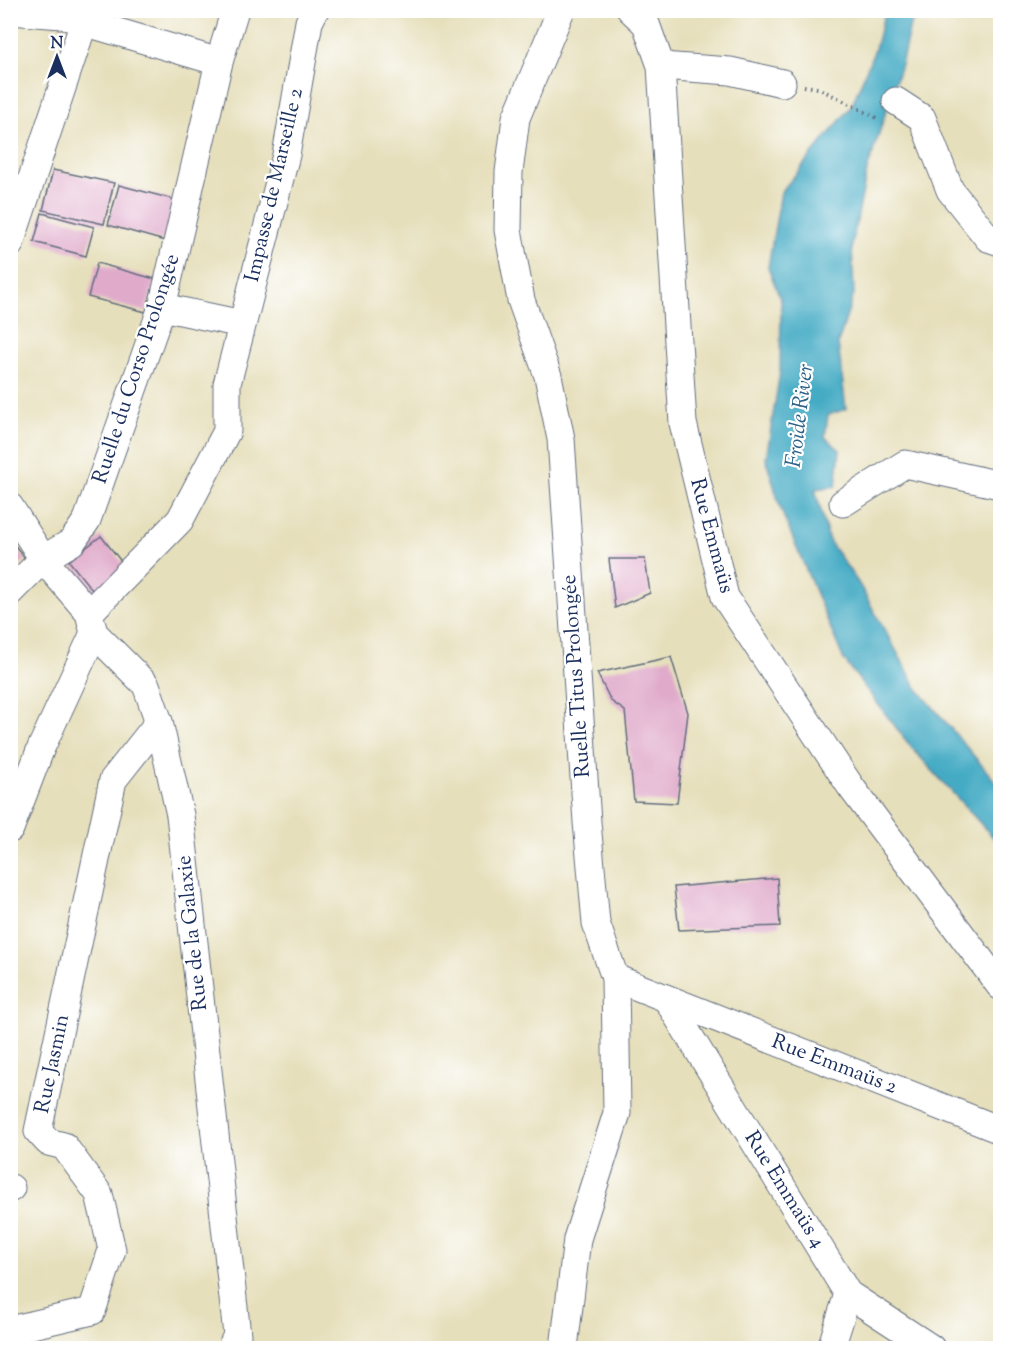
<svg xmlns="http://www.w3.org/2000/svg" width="1011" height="1359" viewBox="0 0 1011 1359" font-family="'Sorts Mill Goudy',serif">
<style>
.water{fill:#45abc4;stroke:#306d91;stroke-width:1.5}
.building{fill:#e0abcb}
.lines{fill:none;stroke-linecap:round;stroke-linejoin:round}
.minor-casing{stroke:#626d7f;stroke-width:29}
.path{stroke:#626d7f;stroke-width:4;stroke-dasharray:1.5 4.5;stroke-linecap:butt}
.minor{stroke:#fff;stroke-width:27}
.labels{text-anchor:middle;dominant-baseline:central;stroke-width:4.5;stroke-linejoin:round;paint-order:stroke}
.street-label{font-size:21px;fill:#1b2f5e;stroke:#fff}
.water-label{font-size:22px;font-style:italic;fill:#2c6187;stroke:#fff}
</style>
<rect width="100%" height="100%" fill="#fff"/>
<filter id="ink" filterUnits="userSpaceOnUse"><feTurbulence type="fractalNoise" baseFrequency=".0167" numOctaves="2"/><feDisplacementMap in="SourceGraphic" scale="12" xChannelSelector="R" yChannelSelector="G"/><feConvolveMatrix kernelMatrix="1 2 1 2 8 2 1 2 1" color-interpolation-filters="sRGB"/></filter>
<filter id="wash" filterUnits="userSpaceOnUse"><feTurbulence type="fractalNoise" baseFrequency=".008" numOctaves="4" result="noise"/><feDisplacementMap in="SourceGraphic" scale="24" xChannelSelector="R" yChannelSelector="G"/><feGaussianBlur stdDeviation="1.35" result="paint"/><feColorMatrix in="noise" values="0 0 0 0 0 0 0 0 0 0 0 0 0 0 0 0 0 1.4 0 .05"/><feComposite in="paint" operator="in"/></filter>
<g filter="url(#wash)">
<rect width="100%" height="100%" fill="#e6dfbb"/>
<!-- water -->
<path class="water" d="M885,11h36l-11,14 -8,36 -35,110 -15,73 2,50 -16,49 8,66 -18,6 -3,22 15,13 -4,36 -21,3 14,52 30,43 58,104 83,99v58l-89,-98 -67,-87 -63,-150 -15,-51 14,-87 1,-71 -13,-34 13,-75 70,-85 24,-58z"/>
<g id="blocks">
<!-- building -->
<g class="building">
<path d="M53,170l61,13 -10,41 -61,-14z"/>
<path d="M119,185l57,15 -11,41 -57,-16z"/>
<path d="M42,213l52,14 -8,29 -52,-14z"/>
<path d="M97,263l58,16 -9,33 -58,-15z"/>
<path d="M101,536l27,34 -32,25 -27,-34z"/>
<path d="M10,539l16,21 -16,11z"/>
<path d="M609,559h36l5,34 -35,15z"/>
<path d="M671,657l17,56 -11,90 -43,-2 -9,-90 -14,-10 -14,-28z"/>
<path d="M777,878l3,48 -101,4 -5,-43z"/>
</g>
</g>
</g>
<g filter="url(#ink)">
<use href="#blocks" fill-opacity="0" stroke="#626d7f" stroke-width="1.5"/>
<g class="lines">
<!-- minor casing -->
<g class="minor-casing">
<g id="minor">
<path d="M561,10l-45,108 -7,54 -1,58 13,70 27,76 13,63 26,383 9,101 19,55 2,135 -40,126 -13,109"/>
<path d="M631,10l15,14 15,42 22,357 42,174 126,190 149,199"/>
<path d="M10,11l52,4 22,7"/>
<path d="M661,66l69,5 52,12"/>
<path d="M896,101l26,17 28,72 38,48 12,4"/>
<path d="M10,244l74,-222 135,40"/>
<path d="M162,307l80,17"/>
<path d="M843,503l62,-39 95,21"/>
<path d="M10,507l33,52 29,-17 15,-22 75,-213 57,-245 16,-52"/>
<path d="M10,592l33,-33 46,54 5,20 52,52 13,37 21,93 57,520 -6,13"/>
<path d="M89,613l91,-93 47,-89v-47l59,-229 23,-133 6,-12"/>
<path d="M10,829l31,-81 53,-115"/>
<path d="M615,978l385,152"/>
<path d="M668,1001l180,293 83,54"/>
<path d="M10,1188h1"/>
<path d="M10,1330l82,-19 20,-61 -13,-56 -35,-48 -16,-4 -10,-11 75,-351 46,-58"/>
<path d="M831,1348l17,-54"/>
</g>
</g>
<!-- path -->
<path class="path" d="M804,86l14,2 61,31"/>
<!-- minor -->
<use href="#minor" class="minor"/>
</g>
</g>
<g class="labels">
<!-- street labels -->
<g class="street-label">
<text transform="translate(275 185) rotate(-77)">Impasse de Marseille 2</text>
<text transform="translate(137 369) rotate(-72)">Ruelle du Corso Prolongée</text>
<text transform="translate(711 536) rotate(75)">Rue Emmaüs</text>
<text transform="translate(577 676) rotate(-94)">Ruelle Titus Prolongée</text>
<text transform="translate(193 933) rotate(-96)">Rue de la Galaxie</text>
<text transform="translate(53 1064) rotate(-78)">Rue Jasmin</text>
<text transform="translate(834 1065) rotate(21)">Rue Emmaüs 2</text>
<text transform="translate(784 1190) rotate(58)">Rue Emmaüs 4</text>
</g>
<!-- water labels -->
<g class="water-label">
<text transform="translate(801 416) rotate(-83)">Froide River</text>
</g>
</g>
<!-- margin -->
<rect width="1011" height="1359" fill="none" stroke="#fff" stroke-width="36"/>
<!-- north arrow -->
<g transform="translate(57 57)" stroke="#ffffff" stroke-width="4.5" paint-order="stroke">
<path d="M0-4.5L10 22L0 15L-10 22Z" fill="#1b2f5e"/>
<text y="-9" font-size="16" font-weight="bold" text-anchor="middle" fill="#1b2f5e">N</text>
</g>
</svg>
